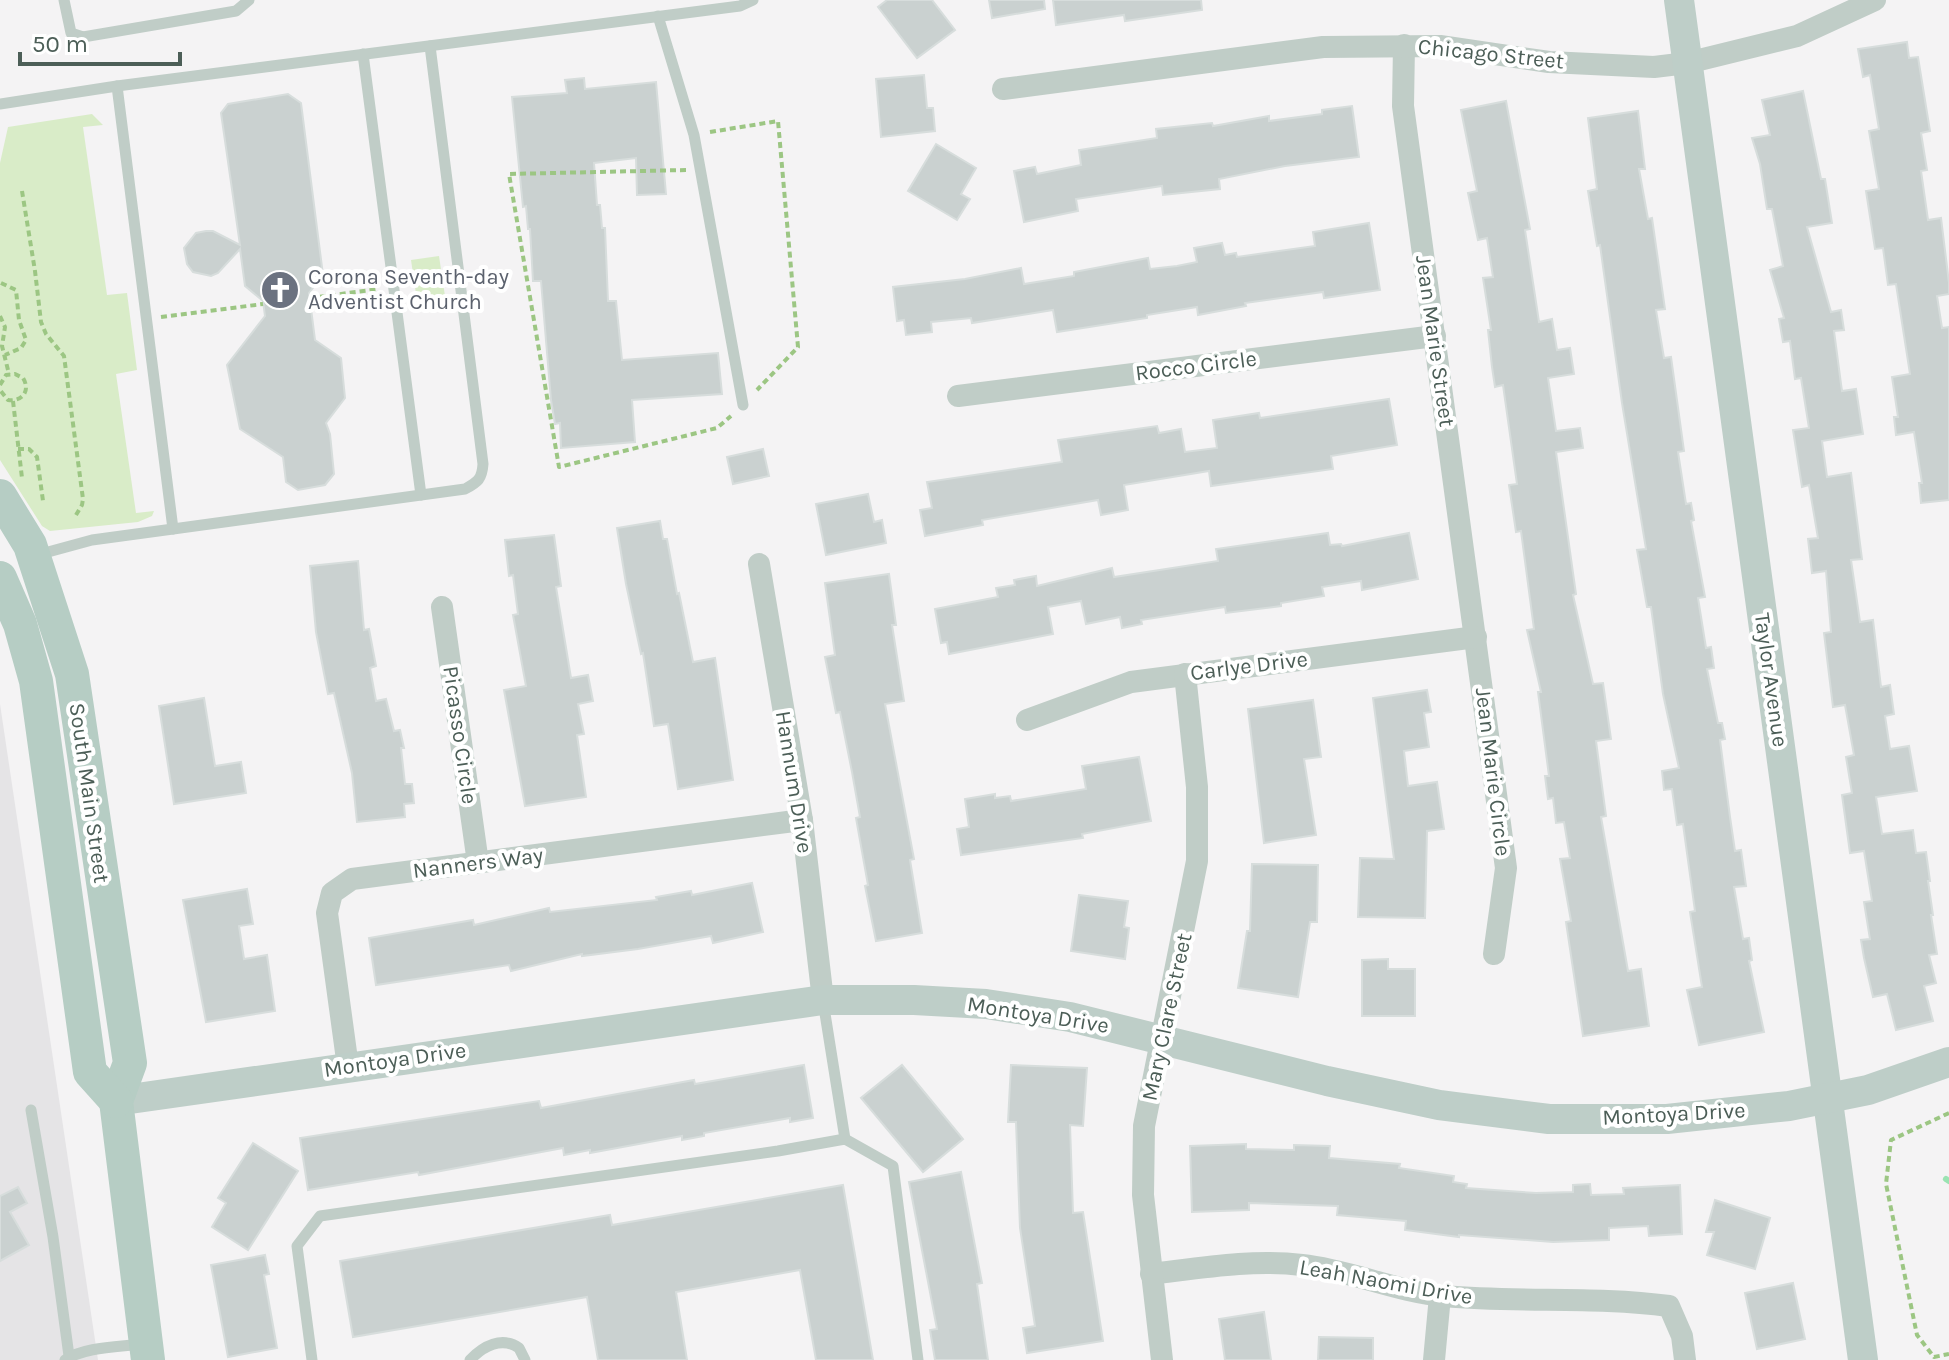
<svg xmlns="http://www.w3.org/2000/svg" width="1949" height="1360" viewBox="0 0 1949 1360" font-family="Karla,sans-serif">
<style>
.education{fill:#e5e4e6}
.green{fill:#d9ecc8}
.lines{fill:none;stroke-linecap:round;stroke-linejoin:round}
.stream{stroke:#9ae3b2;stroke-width:6}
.building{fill:#cad1d0;stroke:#d7dddc;stroke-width:2}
.path{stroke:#9cc683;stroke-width:4;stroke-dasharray:6 4;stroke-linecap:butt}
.lane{stroke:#c0cdc7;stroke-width:11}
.street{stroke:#c0cdc7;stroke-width:22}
.secondary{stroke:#becec8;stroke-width:30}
.primary{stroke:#b6cdc4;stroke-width:34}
.labels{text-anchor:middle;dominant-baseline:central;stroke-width:8;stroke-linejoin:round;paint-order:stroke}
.street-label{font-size:22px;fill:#4c5e57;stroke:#fff}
.worship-label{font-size:22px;fill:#5b616d;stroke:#fff;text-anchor:start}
</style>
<rect width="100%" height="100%" fill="#f4f3f4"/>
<!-- education -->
<path class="education" d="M0,704l98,656h-98z"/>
<!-- green -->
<g class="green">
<path d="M92,114l11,11 -20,2 24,168 20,-2 10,77 -21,4 20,139 18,-2 -2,5 -14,6 -88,9 -8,-5 -42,-66v-297l8,-36z"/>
<path d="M439,256l6,40 -28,5 -6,-41z"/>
</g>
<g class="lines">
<!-- stream -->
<path class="stream" d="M1946,1179l3,2"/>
</g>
<!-- building -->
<g class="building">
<path d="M887,0h45l23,30 -38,28 -39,-51z"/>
<path d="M989,0h55l1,9 -53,9z"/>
<path d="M1053,0h148l1,10 -77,11 -1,-6 -68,10z"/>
<path d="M1907,42l2,16 9,-1 12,74 -9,2 6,37 -6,1 7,49 13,-2 8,65v11l-12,2 5,32 7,-1v173l-28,3 -2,-20h3l-8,-51 -18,3 -2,-18h4l-6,-40 18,-3 -14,-90 -8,1 -5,-37 -8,1 -9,-58 13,-2 -10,-58 10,-2 -9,-54 -7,2 -5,-28z"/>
<path d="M924,75l3,33h6l2,23 -54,6 -5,-58z"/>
<path d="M584,78l1,11 71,-7 10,112 -29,1 -1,-37 -42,5 3,42h3l2,23h3l3,73h8l6,59 96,-7 4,41 -90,6 3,42 -74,6 -1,-25 -5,1 -4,-24 -10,-119h-8l-3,-52h-2l-2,-23 -3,1 -11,-110 55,-4 -2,-13z"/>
<path d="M1803,91l18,88h4l7,44 -25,4 24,85 10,-2 3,20 -10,1 7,53 1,7 14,-2 7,45 -41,7 5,36 24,-4 11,86 -11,1 9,62 13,-2 8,67 9,-2 4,29 -9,2 5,33 19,-3 8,45 -41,6 6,37 31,-4 3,23 10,-1 4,29h-2l5,34h-2l6,39 -8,1 7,28 -12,3 9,35 -37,9 -9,-36 -14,3 -9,-39 -3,-18 9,-1 -6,-37 8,-1 -8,-50 -14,2 -8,-58 10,-2 -6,-36 8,-2 -9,-50 -12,2 -9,-74 7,-1 -5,-61 -14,2 -4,-34 10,-1 -9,-53 -7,2 -9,-57 16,-2 -8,-50 -6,1 -5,-38 -7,1 -4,-23 5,-1 -14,-48 13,-4 -11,-57h-5l-7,-45 -8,-26 18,-3 -8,-35z"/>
<path d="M288,94l13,9 22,172 -14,18 6,47 26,18 4,40 -19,25 4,11 4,40 -9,11 -27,5 -12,-8 -3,-25 -43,-28 -13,-64 38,-49 -2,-15 -18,-15 -5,-37 -22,24 -7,3 -18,-4 -6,-8 -3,-16 12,-15 10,-2h7l27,14 -19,-132 7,-9z"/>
<path d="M1506,101l24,128 -5,1 14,92 13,-3 5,31 13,-2 4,26 -26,4 8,53 24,-3 3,20 -27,4 20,142 -3,1 20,89 10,-1 8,56 -15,2 10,75 -5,1 27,154 13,-2 8,57 -66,10 -17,-114 5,-1 -11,-62 10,-1 -6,-36 -8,1 -3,-25 -5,1 -3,-23h4l-11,-84h3l-14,-62 7,-1 -13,-98 -5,1 -7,-47 8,-1 -14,-99 -8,2 -3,-20 -4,-37h3l-8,-52 10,-1 -6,-39 -9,2 -10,-47 9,-2 -16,-81z"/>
<path d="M1352,106l7,51 -74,9 -66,13 1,10 -57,6 -1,-9 -86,13 2,12 -54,11 -10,-51 21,-4 2,7 44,-9 -2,-15 78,-12 -1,-9 56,-6 1,3 56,-10v5l53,-7v-4z"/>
<path d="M1638,111l7,58h-6l9,50 4,-1 13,91 -9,1 8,48 7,-1 13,94 -6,1 8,52 5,-1 3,17 -3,1 14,76 -7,1 8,50 5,-1 3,21 -7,1 11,54h4l3,16 -5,1 10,77 5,34 6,-1 5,36 -12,1 9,52 6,-1 3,22 -3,1 15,71 -65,13 -12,-55 15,-3 -12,-75 5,-1 -12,-87 -6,1 -5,-36 -8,1 -2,-19 17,-3 -16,-74 -12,-87h-4l-10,-57 9,-1 -24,-146 -22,-158 -3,1 -9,-55 9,-2 -9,-71z"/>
<path d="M936,144l40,24 -15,26 9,5 -13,21 -49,-29z"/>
<path d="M1369,223l11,67 -56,8 -1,-6 -78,11 1,3 -48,9 -1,-8 -50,8v3l-90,14 -4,-22 -81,13 -1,-5 -40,4 1,10 -26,3 -2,-15 -7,1 -4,-34 72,-8 56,-11 3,16 50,-8v-4l74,-14 2,11 27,-3 20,-4 -3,-14 28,-5 3,12 11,-2 1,4 78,-11 -2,-14z"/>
<path d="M1389,399l8,46 -66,11 2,13 -122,17 -2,-15 -85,14 4,25 -27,5 -3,-15 -116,20 1,5 -58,11 -5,-26 12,-2 -5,-26 135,-20 -4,-22 99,-14 2,7 22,-4 4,23 32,-4 -4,-28 46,-7 1,5z"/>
<path d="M763,449l6,27 -36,8 -6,-27z"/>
<path d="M868,494l6,28 8,-2 4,23 -60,12 -10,-51z"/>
<path d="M660,521l3,18h4l10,55 2,-1 14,69 22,-4 18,122 -55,9 -10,-65 -14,2 -11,-73 -2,1 -15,-70 -9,-56z"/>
<path d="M1328,533l2,12 11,-1 1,2 67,-13 9,46 -56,11 -1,-9 -39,6 2,9 -43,7v3l-55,7 -1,-6 -84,13 1,4 -20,4 -2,-11 -34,7 -5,-23 -33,6 5,27 -104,20 -2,-12 -6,1 -6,-34 63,-12 -2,-9 19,-3 -1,-5 22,-4 1,10 75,-18 2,9 104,-16 -2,-12z"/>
<path d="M554,535l7,51 -5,1 15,91 17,-3 5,26 -15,3 6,30 -7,1 9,62 -61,9 -21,-116 22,-4 -13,-71 5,-1 -5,-39 -4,1 -4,-36z"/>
<path d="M358,561l6,69 5,-1 7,37 -6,2 6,33 10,-2 8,32 6,-1 4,18h-3l4,36h7l2,19 -10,1 1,13 -48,5 -5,-49 -18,-80 -6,1 -12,-62 -6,-66z"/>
<path d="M889,574l7,51h-4l12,76 -19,3 29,155 -4,1 12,73 -46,8 -11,-55 3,-1 -12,-67 4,-1 -8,-45 -12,-60 -4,1 -11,-56 10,-2 -10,-72z"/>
<path d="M1427,690l4,22 -7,1 5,34 -25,4 4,35 29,-4 7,47 -17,2 -2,87 -67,-1 2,-59 34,1 -21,-161z"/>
<path d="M204,698l11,68 26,-4 5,31 -72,11 -15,-98z"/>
<path d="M1313,700l8,57 -17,2 12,76 -52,8 -16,-134z"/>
<path d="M1139,757l12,64 -69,13 1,4 -122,17 -4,-26 12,-2 -4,-28 30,-5v4l15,-2 1,5 75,-12 -4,-23z"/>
<path d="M1252,864l66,1 -1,57h-7l-12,75 -60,-9 9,-57h3z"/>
<path d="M752,883l11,49 -50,11 -2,-7 -73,13 -56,7v-2l-71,17 -2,-6 -133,20 -7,-47 104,-18 1,5 75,-17 1,4 107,-12 -1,-3 35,-6 1,4z"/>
<path d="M247,889l6,35 -14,2 5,33 23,-4 8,56 -69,11 -23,-122z"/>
<path d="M1079,895l49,6 -4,26 5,1 -4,31 -54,-8z"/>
<path d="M1388,959v10h27v47h-53v-56z"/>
<path d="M804,1065l9,53 -23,4v-4l-86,15v3l-22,4v-4l-92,17v-3l-26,5 -1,-7 -144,27 -1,-3 -110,18 -8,-52 239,-37 2,7 153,-28 1,4z"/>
<path d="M902,1065l61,74 -40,33 -62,-74z"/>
<path d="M1011,1065l76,3 -4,58 -13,-1 3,88 10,-1 20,129 -76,12 -4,-25 12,-2 -15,-98 -4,-106h-8z"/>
<path d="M253,1143l45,28 -50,79 -36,-23 14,-24 -8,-5z"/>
<path d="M1246,1144v5l48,1v-5l36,1 -1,12 71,6 -1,4 55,8 -1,6 14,2 -1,4 70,5 37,-1v-7l17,-1 1,11 33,-1 -1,-6 57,-3 2,49 -33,2 -1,-10 -39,2v12l-56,2 -94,-7v2l-54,-7 1,-9 -69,-6 1,-9 -89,-3v7l-57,2 -2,-66z"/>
<path d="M961,1172l21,111 -5,1 11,76h-53l-5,-30 7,-1 -28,-147z"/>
<path d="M843,1185l30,175h-57l-16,-90 -124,22 11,68h-89l-11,-63 -234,40 -13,-76 270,-46 2,10z"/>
<path d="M18,1187l9,16 -17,9 19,33 -29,16v-65z"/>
<path d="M1715,1200l55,18 -15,51 -48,-14 7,-23h-8z"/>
<path d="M265,1255l4,19 -5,1 13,73 -49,9 -17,-92z"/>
<path d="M1793,1283l12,56 -48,10 -12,-56z"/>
<path d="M1264,1312l7,48h-46l-6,-41z"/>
<path d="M1319,1337l54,1v22h-55z"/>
</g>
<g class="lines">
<!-- path -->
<g class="path">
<path d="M710,132l68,-11 20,226 -41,43"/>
<path d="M686,170l-177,4 50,293 158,-39 14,-12"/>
<path d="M22,191l13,80 6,51 5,12 18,22 19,143 -1,6 -6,10"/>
<path d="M1,283l15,7 3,30 7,20 -5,8 -16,7"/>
<path d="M310,298l69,-9"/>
<path d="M0,316l5,11 -3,19 7,28"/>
<path d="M161,317l102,-13"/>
<path d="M0,385l6,-10 9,-1 8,4c8,13 -1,24 -15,22l-8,-10"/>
<path d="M13,401l9,77"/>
<path d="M18,449h11l8,8 6,44"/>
<path d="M1949,1113l-58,27 -5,44 31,151 17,22 15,-3"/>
</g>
<!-- lane -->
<g class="lane">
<path d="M64,0l7,33 12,4 153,-26 13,-11"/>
<path d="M658,16l36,119 49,270"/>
<path d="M363,54l58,441"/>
<path d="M117,86l56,443 292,-40c13,-7 17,-10 18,-25l-53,-418"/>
<path d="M0,104l117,-18 623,-80 13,-6"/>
<path d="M37,555l55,-15 81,-11"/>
<path d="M823,1001l22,138"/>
<path d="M31,1110l22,127 16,119"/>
<path d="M65,1360c19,-13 53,-13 76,-16"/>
<path d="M312,1360l-15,-114 23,-30 458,-65 67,-12 48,27 25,194"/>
<path d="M470,1360c13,-14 32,-24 49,-12l6,12"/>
</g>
<!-- street -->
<g class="street">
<path d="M1404,45l-1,61 103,762 -12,86"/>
<path d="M1003,89l320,-42 117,-1 109,16 105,5 33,-4 110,-27 78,-36"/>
<path d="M958,396l477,-60"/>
<path d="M759,564l43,256 21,180"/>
<path d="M442,607l36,256"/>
<path d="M1027,720l104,-38 345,-45"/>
<path d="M348,1067l-21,-154 5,-20 20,-14 450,-59"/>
<path d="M1151,1274c50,-6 101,-15 151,-9 48,5 95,27 143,31 75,7 150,0 224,10l13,30 3,24"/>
<path d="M1162,1360l-19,-165 1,-69 53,-265v-74l-12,-113"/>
<path d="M1434,1360l6,-64"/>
</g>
<!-- secondary -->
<g class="secondary">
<path d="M1679,0l184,1360"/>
<path d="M116,1101l707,-101h91l72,4 84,13 257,64 112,24 110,14h118l122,-13 79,-16 81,-28"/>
</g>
<!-- primary -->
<g class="primary">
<path d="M0,496l30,49 42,129 58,389 -14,38 32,259"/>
<path d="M0,578l20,46 16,57 54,391 26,29"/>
</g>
</g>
<!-- icons -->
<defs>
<g id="church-disc" transform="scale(2)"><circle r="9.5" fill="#6b7280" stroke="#fff"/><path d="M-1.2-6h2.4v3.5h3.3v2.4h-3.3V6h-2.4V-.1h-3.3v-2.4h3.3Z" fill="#fff"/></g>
</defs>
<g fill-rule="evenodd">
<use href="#church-disc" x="280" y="290"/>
</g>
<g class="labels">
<!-- street labels -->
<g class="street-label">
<text transform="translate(1491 54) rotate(6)">Chicago Street</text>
<text transform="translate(1435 341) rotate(82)">Jean Marie Street</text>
<text transform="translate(1196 366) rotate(-7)">Rocco Circle</text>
<text transform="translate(1249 666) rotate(-7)">Carlye Drive</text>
<text transform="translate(1771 680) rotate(82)">Taylor Avenue</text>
<text transform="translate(460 735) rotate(82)">Picasso Circle</text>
<text transform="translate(1493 772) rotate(83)">Jean Marie Circle</text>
<text transform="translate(794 782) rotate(81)">Hannum Drive</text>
<text transform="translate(89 793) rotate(82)">South Main Street</text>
<text transform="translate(478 863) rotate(-7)">Nanners Way</text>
<text transform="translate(1038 1015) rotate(9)">Montoya Drive</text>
<text transform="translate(1167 1017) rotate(-78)">Mary Clare Street</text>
<text transform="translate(395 1060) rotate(-8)">Montoya Drive</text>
<text transform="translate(1674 1114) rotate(-3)">Montoya Drive</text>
<text transform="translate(1386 1282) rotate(10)">Leah Naomi Drive</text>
</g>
<!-- worship labels -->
<g class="worship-label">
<text x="308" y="277">Corona Seventh-day<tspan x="308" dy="25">Adventist Church</tspan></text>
</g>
</g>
<!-- scale -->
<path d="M20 52v12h160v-12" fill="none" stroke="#4c5e57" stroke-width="4"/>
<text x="32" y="52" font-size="24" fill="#4c5e57" stroke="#ffffff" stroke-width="6" paint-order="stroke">50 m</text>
</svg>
